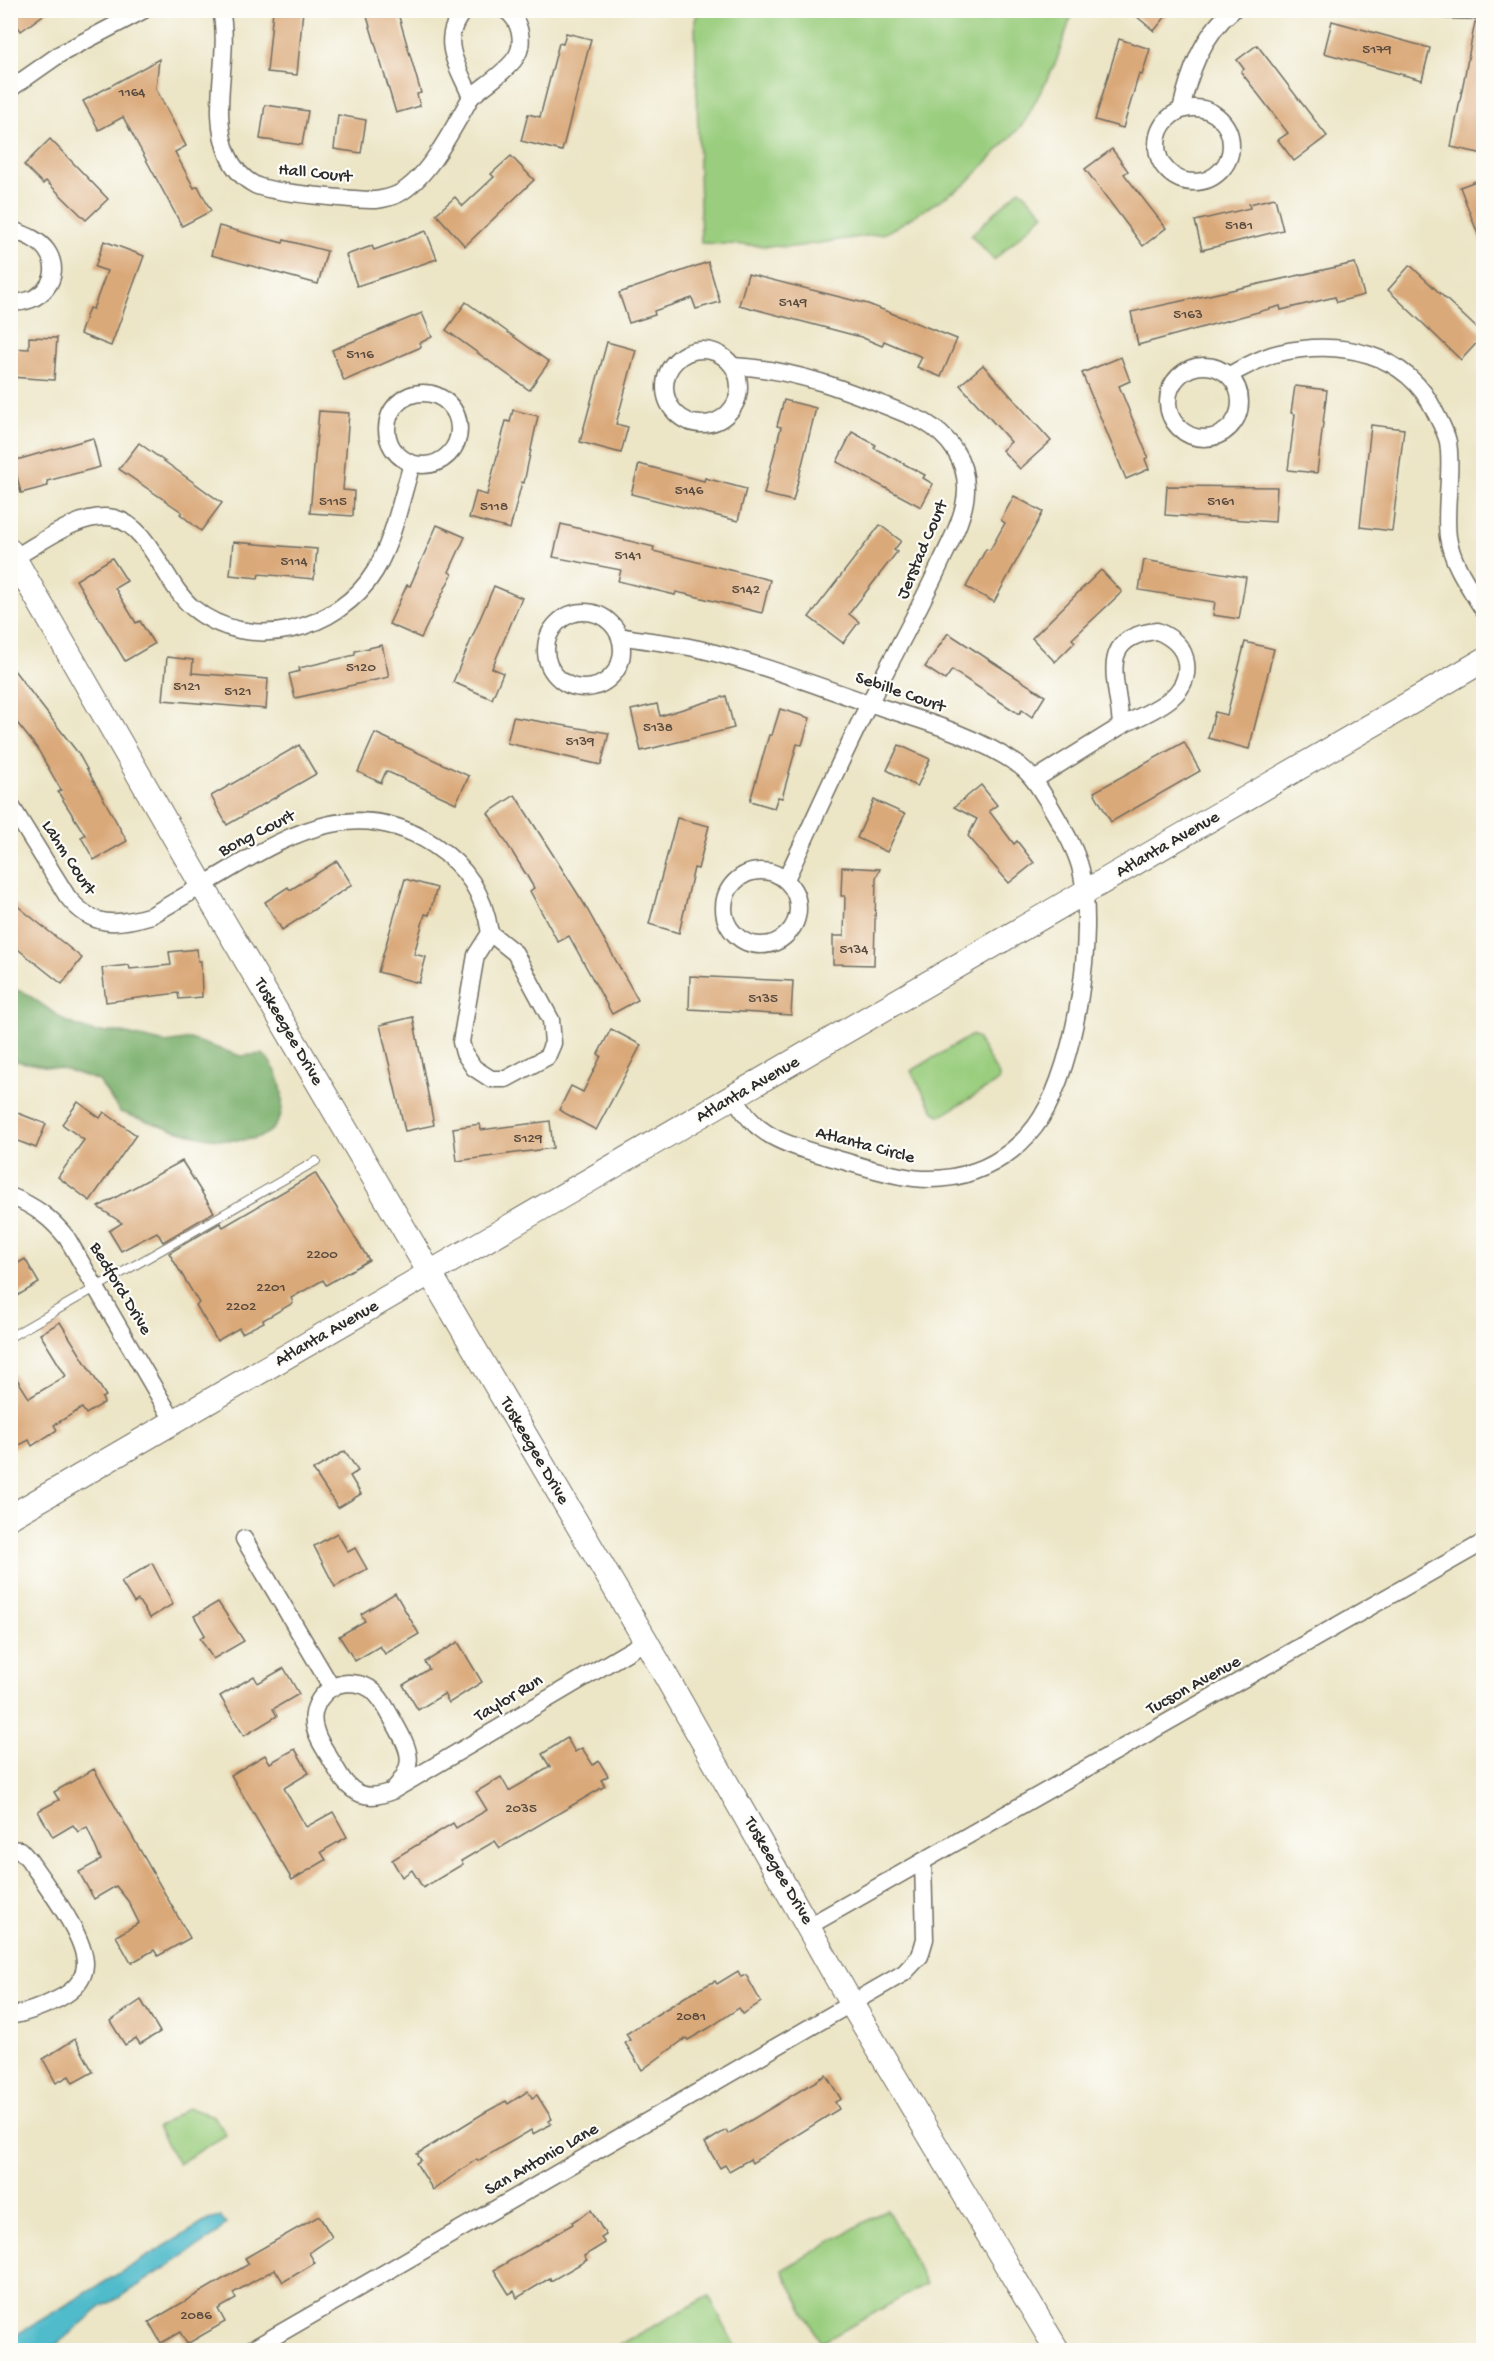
<svg xmlns="http://www.w3.org/2000/svg" width="1494" height="2361" viewBox="0 0 1494 2361" font-family="'Gochi Hand',sans-serif">
<style>
.green{fill:#9acd7e;stroke:#627c54;stroke-width:1.5}
.forest{fill:#7bb06d;stroke:#536e4c;stroke-width:1.5}
.water{fill:#4fbbcb;stroke:#3d737b;stroke-width:1.5}
.building{fill:#daa979}
.lines{fill:none;stroke-linecap:round;stroke-linejoin:round}
.lane-casing{stroke:#6f6c61;stroke-width:10}
.street-casing{stroke:#6f6c61;stroke-width:19}
.secondary-casing{stroke:#6f6c61;stroke-width:26}
.lane{stroke:#fff;stroke-width:8}
.street{stroke:#fff;stroke-width:16}
.secondary{stroke:#fff;stroke-width:24}
.labels{text-anchor:middle;dominant-baseline:central;stroke-width:4.5;stroke-linejoin:round;paint-order:stroke}
.number-label{font-size:15px;fill:#574a3e}
.street-label{font-size:18px;fill:#2b2b2b;stroke:#fdfcf7}
</style>
<rect width="100%" height="100%" fill="#fdfcf7"/>
<filter id="ink" filterUnits="userSpaceOnUse"><feTurbulence type="fractalNoise" baseFrequency=".0167" numOctaves="2"/><feDisplacementMap in="SourceGraphic" scale="12" xChannelSelector="R" yChannelSelector="G"/><feConvolveMatrix kernelMatrix="1 2 1 2 8 2 1 2 1" color-interpolation-filters="sRGB"/></filter>
<filter id="wash" filterUnits="userSpaceOnUse"><feTurbulence type="fractalNoise" baseFrequency=".008" numOctaves="4" result="noise"/><feDisplacementMap in="SourceGraphic" scale="24" xChannelSelector="R" yChannelSelector="G"/><feGaussianBlur stdDeviation="1.35" result="paint"/><feColorMatrix in="noise" values="0 0 0 0 0 0 0 0 0 0 0 0 0 0 0 0 0 1.4 0 .05"/><feComposite in="paint" operator="in"/></filter>
<g filter="url(#wash)">
<rect width="100%" height="100%" fill="#ece5c6"/>
<!-- green -->
<g class="green">
<path d="M698,10h375v1l-17,51 -32,61 -59,62 -79,48 -93,14 -92,-4 -6,-222z"/>
<path d="M1020,189l24,25 -50,46 -23,-25z"/>
<path d="M972,1035l5,3 22,38v5l-58,35 -7,-4 -23,-41z"/>
<path d="M188,2108l26,8 12,19 -48,29 -21,-37z"/>
<path d="M887,2209l39,75 -105,59 -39,-73z"/>
<path d="M709,2296l28,54h-115l-3,-5z"/>
</g>
<!-- forest -->
<path class="forest" d="M11,989l13,3 43,30 27,10h24l48,11 24,-4 51,17 22,-2c15,15 21,32 19,54 -7,64 -127,15 -162,4l-21,-31 -32,-11 -56,-10z"/>
<!-- water -->
<path class="water" d="M221,2217l5,6 -9,11 -98,64 -18,9 -51,43h-39v-12l197,-118z"/>
<g id="blocks">
<!-- building -->
<g class="building">
<path d="M10,10h40l-29,21 -11,-15z"/>
<path d="M273,10h30l-6,65 -30,-3z"/>
<path d="M365,10h32l24,83 -4,1 3,12 -24,7z"/>
<path d="M1129,10h42l-17,21z"/>
<path d="M1332,21l98,27 -8,32 -98,-27z"/>
<path d="M1475,22l9,1v131l-33,-7z"/>
<path d="M566,33l25,6 -29,112 -41,-10 7,-27 12,3 19,-74 4,1z"/>
<path d="M1119,39l31,10 -8,26 -3,-1 -16,54 -28,-8z"/>
<path d="M1257,45l70,91 -33,25 -16,-21 10,-7 -47,-61 3,-3 -7,-9z"/>
<path d="M159,59l-3,30 30,57 -11,6 19,36 4,-2 13,25 -29,15 -59,-109 -24,13 -16,-29z"/>
<path d="M265,105l43,6 -6,34 -42,-6z"/>
<path d="M338,115l28,5 -5,33 -27,-4z"/>
<path d="M50,139l58,60 -22,21 -40,-39 -3,3 -19,-19z"/>
<path d="M1112,149l16,22 -4,3 42,54 -23,18 -58,-77z"/>
<path d="M511,156l23,24 -69,66 -29,-32 19,-17 8,9 31,-29 -3,-3z"/>
<path d="M1484,178v67h-2l-22,-58z"/>
<path d="M1275,198l8,32 -81,20 -7,-29 55,-13 -1,-4z"/>
<path d="M219,226l64,17 1,-3 43,11 -9,33 -107,-29z"/>
<path d="M426,231l11,28 -80,27 -11,-31 26,-9 2,4z"/>
<path d="M104,241l40,15 -33,90 -31,-12 9,-26 4,1 14,-38 -12,-4z"/>
<path d="M708,262l12,40 -24,7 -4,-11 -38,13 1,4 -26,8 -10,-30z"/>
<path d="M1355,263l9,32 -27,7 -2,-5 -54,13 -1,-4 -142,39 -7,-33z"/>
<path d="M1410,265l74,70 -23,25 -73,-70z"/>
<path d="M748,274l120,30 89,35 -16,38 -24,-10 5,-10 -38,-16 -2,5 -21,-9 -122,-32z"/>
<path d="M466,302l83,60 -20,28 -83,-60z"/>
<path d="M422,313l10,24 -12,6 1,4 -77,34 -12,-31z"/>
<path d="M29,337l28,1 -3,42 -44,-3v-29l19,1z"/>
<path d="M607,342l29,8 -20,74 12,3 -7,26 -41,-11z"/>
<path d="M1121,357l9,24 -11,5 29,71 -3,2 4,10 -23,10 -44,-106z"/>
<path d="M983,365l68,76 -31,28 -18,-19 9,-8 -51,-57z"/>
<path d="M1295,386l32,4 -10,83 -29,-3 7,-56 -4,-1z"/>
<path d="M784,400l32,8 -23,93 -29,-7 17,-67 -4,-1z"/>
<path d="M513,410l25,6 -14,67 -2,-1 -12,47 -41,-11 7,-26 11,3 19,-74 4,1z"/>
<path d="M319,411l30,2 -6,77 11,1 -1,25 -43,-3z"/>
<path d="M1371,425l33,4 -12,102 -32,-4z"/>
<path d="M852,432l24,13 -2,3 51,27 -2,3 10,6 -12,23 -84,-45z"/>
<path d="M93,438l7,29 -53,14 1,5 -27,7 -8,-32z"/>
<path d="M139,443l83,60 -21,28 -21,-17 2,-2 -63,-43z"/>
<path d="M639,464l65,17 1,-3 41,11 -8,32 -107,-27z"/>
<path d="M1167,486l110,1 -2,35 -110,-7z"/>
<path d="M1014,496l29,16 -49,90 -28,-15 20,-38 4,1 15,-27 -4,-3z"/>
<path d="M561,524l93,23 -1,4 117,29 -8,33 -72,-18 -14,-3 -1,3 -57,-14 3,-11 -68,-13z"/>
<path d="M437,525l28,12 -16,35 3,2 -31,64 -32,-14 18,-39 3,1z"/>
<path d="M880,525l21,16 -7,9 3,2 -48,62 10,8 -16,21 -34,-26z"/>
<path d="M233,542l84,7 -3,30 -55,-5 -1,4 -28,-3z"/>
<path d="M112,558l15,23 -12,7 21,35 4,-2 14,23 -29,17 -49,-81z"/>
<path d="M1144,560l102,17 -7,42 -26,-4 2,-13 -76,-12z"/>
<path d="M1101,570l21,22 -50,47 3,3 -20,20 -23,-24z"/>
<path d="M494,586l28,12 -30,70 11,5 -11,26 -39,-17z"/>
<path d="M948,633l97,63 -13,21 -10,-7 -3,4 -67,-44 -7,10 -20,-13z"/>
<path d="M1245,642l29,7 -25,100 -41,-11 7,-26 12,3z"/>
<path d="M382,645l7,32 -94,21 -6,-24 11,-3 -1,-3 56,-13v-4z"/>
<path d="M167,657l26,3 -1,13 76,6 -2,30 -103,-9z"/>
<path d="M10,665l68,88 49,88 -33,19 -13,-23 4,-2 -27,-43 3,-2 -24,-42 -27,-34z"/>
<path d="M726,696l8,32 -93,23 -10,-41 26,-6 3,12z"/>
<path d="M780,709l30,9 -8,27 -5,-1 -15,54 -4,-1 -4,11 -24,-7 19,-66h3z"/>
<path d="M513,717l96,16 -8,32 -94,-22z"/>
<path d="M375,733l94,43 -13,27 -70,-32 -5,12 -23,-11z"/>
<path d="M1184,742l16,29 -89,51 -17,-30z"/>
<path d="M299,745l17,29 -89,51 -16,-29z"/>
<path d="M899,745l31,14 -13,28 -30,-17z"/>
<path d="M981,785l16,20 -8,6 25,33 3,-3 17,22 -25,20 -41,-47 9,-17 -23,-12z"/>
<path d="M515,795l68,107 55,98 -26,14 -43,-78 -11,6 -28,-51 4,-3 -7,-12 -39,-63z"/>
<path d="M874,800l31,14 -18,38 -30,-14z"/>
<path d="M677,818l32,8 -11,43 -4,-1 -15,65 -30,-9z"/>
<path d="M337,861l15,24 -70,45 -17,-28 23,-15 2,3z"/>
<path d="M842,867l38,2 -4,9 -2,87 -41,-1v-28h11l1,-40h-4z"/>
<path d="M405,879l32,9 -8,27 -4,-1 -11,40 12,3 -7,26 -41,-11z"/>
<path d="M10,900l72,58 -20,26 -52,-41z"/>
<path d="M197,949l1,12h3l1,36 -23,2 -1,-6 -72,9 -4,-34 27,-3 1,4 41,-4 -2,-13z"/>
<path d="M690,976l103,5 -2,34 -102,-6z"/>
<path d="M413,1017l21,108 -29,6 -25,-106z"/>
<path d="M611,1029l30,16 -45,85 -37,-20 12,-24 12,6 18,-36 -3,-2z"/>
<path d="M78,1102l22,16 4,-6 32,23 -46,66 -32,-24 26,-37 -22,-16z"/>
<path d="M10,1110l36,14 -10,24 -26,-10z"/>
<path d="M550,1121l3,27 -96,13 -4,-33 27,-4 1,6z"/>
<path d="M182,1161l32,51 -51,30 -6,-10 -36,19 -12,-20 13,-8 -24,-16z"/>
<path d="M315,1173l54,87 -43,25 -3,-5 -32,18 2,5 -30,17 1,2 -22,11 -3,-5 -22,13 -21,-36 3,-2 -30,-50 51,-30 3,4z"/>
<path d="M25,1259l14,24 -29,17v-32z"/>
<path d="M60,1322l46,74 -4,2 2,5 -18,11 -4,-6 -28,17 3,5 -25,16 -3,-6 -19,10v-82l19,30 37,-22 -26,-42z"/>
<path d="M345,1451l13,20 -8,5 11,18 -23,14 -25,-38z"/>
<path d="M337,1533l11,19 7,-4 12,21 -32,18 -21,-41z"/>
<path d="M152,1563l21,41 -23,14 -12,-18 -4,3 -13,-21z"/>
<path d="M395,1593l24,41 -34,20 -5,-8 -25,15 -16,-25 26,-15 -4,-7z"/>
<path d="M218,1602l26,39 -31,18 -13,-21 5,-3 -11,-19z"/>
<path d="M458,1642l24,40 -33,21 -5,-9 -26,16 -15,-25 26,-16 -4,-7z"/>
<path d="M284,1668l15,26 -26,15 4,7 -33,20 -24,-40 34,-20 4,7z"/>
<path d="M567,1738l8,14 7,-4 11,17 6,-4 9,15 -7,4 4,6 -105,62 -5,-7 -34,20 2,3 -40,24 -11,-18 -10,7 -10,-17 61,-37 3,5 31,-18 -11,-18 25,-15 8,14 41,-24 -8,-13z"/>
<path d="M295,1749l14,24 -25,15 22,39 27,-15 14,25 -26,15 5,8 -34,20 -61,-105 34,-20 5,8z"/>
<path d="M94,1769l96,169 -32,18 -4,-6 -23,13 -15,-27 23,-13 -11,-22 -12,-15 -22,13 -15,-27 22,-12 -14,-33 -9,5 -5,-7 -20,12 -15,-26 21,-11 -5,-8z"/>
<path d="M738,1971l3,6 5,-2 15,27 -18,12 -4,-6 -30,20 -21,12 -2,-2 -44,32 -17,-27 5,-3 -4,-6 67,-42 22,-11 2,3z"/>
<path d="M141,2000l19,32 -20,12 -4,-6 -11,7 -15,-24z"/>
<path d="M75,2039l18,33 -20,11 -4,-7 -13,7 -13,-24z"/>
<path d="M826,2075l15,24 -6,3 4,7 -87,54 -2,-4 -21,12 -4,-6 -5,3 -15,-25 21,-13 2,4z"/>
<path d="M528,2091l4,7 5,-3 15,24 -3,2 2,3 -18,10 -2,-4 -53,31 -1,-2 -44,31 -17,-27 5,-3 -4,-6 67,-41 22,-12 2,3z"/>
<path d="M591,2210l15,25 -5,3 4,5 -21,13 3,4 -36,21 -1,-3 -33,20 -3,-7 -5,3 -15,-24 79,-46 -1,-2z"/>
<path d="M319,2216l13,21 -23,16 6,10 -32,19 -8,-13 -42,24 3,6 -18,10 7,13 -38,22 -7,-12 -19,11 -12,-21 100,-58 -4,-6z"/>
</g>
</g>
</g>
<g filter="url(#ink)">
<use href="#blocks" fill-opacity="0" stroke="#6f6c61" stroke-width="1.5"/>
<g class="lines">
<!-- lane casing -->
<g class="lane-casing">
<path id="lane" d="M10,1337l306,-176"/>
</g>
<!-- street casing -->
<g class="street-casing">
<g id="street">
<path d="M221,10c10,47 -12,100 7,145 5,12 14,23 27,30 16,8 101,15 121,15 7,-1 16,-3 22,-6 31,-16 56,-68 73,-97"/>
<path d="M465,10c-28,29 -7,56 6,87 14,-12 32,-23 43,-37 12,-15 7,-40 -9,-50"/>
<path d="M1445,10l39,1"/>
<path d="M10,89l50,-35 84,-44"/>
<circle cx="1194" cy="145" r="37"/>
<path d="M1181,110c8,-36 21,-75 52,-100"/>
<path d="M10,229c13,5 29,10 37,22 18,27 -8,55 -37,51"/>
<circle cx="702" cy="387" r="37"/>
<circle cx="1204" cy="402" r="36"/>
<path d="M733,366c68,3 128,30 190,55 26,15 44,39 43,70 -1,24 -14,48 -24,69 -22,48 -48,94 -72,142 -30,58 -56,118 -84,177"/>
<path d="M1229,375c16,-8 32,-18 50,-22 60,-14 128,-1 156,59 5,10 11,20 13,30 5,30 -4,64 0,95 4,27 22,51 36,74"/>
<circle cx="423" cy="429" r="36"/>
<path d="M14,558c27,-15 67,-47 100,-40 37,9 50,66 79,90 56,46 146,23 182,-37 19,-33 26,-72 37,-107"/>
<circle cx="584" cy="650" r="38"/>
<path d="M1157,631c15,6 27,16 29,32 5,36 -39,49 -65,63 -2,-43 -27,-89 36,-95z"/>
<path d="M620,636c26,5 53,7 79,13 59,14 115,36 172,55 50,16 105,31 149,62 12,9 20,23 28,36 12,21 27,44 33,68 15,63 -5,193 -40,248 -15,24 -40,44 -66,53 -48,18 -89,2 -135,-11 -43,-13 -84,-19 -105,-63"/>
<path d="M1034,780l87,-54"/>
<path d="M10,804l57,92c25,32 49,30 85,19 25,-15 50,-29 75,-44 67,-40 133,-75 207,-26 33,22 50,49 56,88"/>
<circle cx="761" cy="908" r="37"/>
<path d="M490,933l25,20 36,67 2,23 -6,14 -41,22h-15l-17,-11 -10,-15 -3,-11 15,-87z"/>
<path d="M10,1196c25,10 41,22 57,42l107,184"/>
<path d="M244,1539l88,149"/>
<path d="M392,1791c25,-26 19,-39 2,-69 -5,-9 -10,-19 -17,-27 -7,-9 -18,-12 -29,-12 -24,1 -41,26 -32,49 3,10 10,19 15,28 8,13 14,28 30,34 11,4 21,1 31,-3l254,-150"/>
<path d="M10,1849l10,1 9,10c16,24 57,76 56,105 -1,16 -13,27 -27,34 -16,8 -30,14 -48,17"/>
<path d="M809,1926l675,-384"/>
<path d="M251,2350l653,-377 16,-17 5,-17 -2,-78"/>
</g>
</g>
<!-- secondary casing -->
<g class="secondary-casing">
<g id="secondary">
<path d="M10,551l192,334 444,756 205,362 206,347"/>
<path d="M10,1517l1474,-857"/>
</g>
</g>
<!-- lane -->
<use href="#lane" class="lane"/>
<!-- street -->
<use href="#street" class="street"/>
<!-- secondary -->
<use href="#secondary" class="secondary"/>
</g>
</g>
<g class="labels">
<!-- number labels -->
<g class="number-label">
<text x="1377" y="50">5179</text>
<text x="132" y="93">1164</text>
<text x="1239" y="226">5181</text>
<text x="793" y="303">5149</text>
<text x="1188" y="315">5163</text>
<text x="360" y="355">5116</text>
<text x="689" y="491">5146</text>
<text x="333" y="502">5115</text>
<text x="1221" y="502">5161</text>
<text x="494" y="507">5118</text>
<text x="628" y="556">5141</text>
<text x="294" y="562">5114</text>
<text x="746" y="590">5142</text>
<text x="361" y="668">5120</text>
<text x="187" y="687">5121</text>
<text x="238" y="692">5121</text>
<text x="658" y="728">5138</text>
<text x="580" y="742">5139</text>
<text x="854" y="950">5134</text>
<text x="763" y="999">5135</text>
<text x="528" y="1139">5129</text>
<text x="322" y="1255">2200</text>
<text x="271" y="1288">2201</text>
<text x="241" y="1307">2202</text>
<text x="521" y="1809">2035</text>
<text x="691" y="2017">2081</text>
<text x="196" y="2316">2086</text>
</g>
<!-- street labels -->
<g class="street-label">
<text transform="translate(315 174) rotate(6)">Hall Court</text>
<text transform="translate(923 550) rotate(-67)">Jerstad Court</text>
<text transform="translate(900 693) rotate(19)">Sebille Court</text>
<text transform="translate(257 834) rotate(-27)">Bong Court</text>
<text transform="translate(1168 845) rotate(-30)">Atlanta Avenue</text>
<text transform="translate(68 858) rotate(57)">Lahm Court</text>
<text transform="translate(288 1032) rotate(60)">Tuskeegee Drive</text>
<text transform="translate(748 1090) rotate(-30)">Atlanta Avenue</text>
<text transform="translate(865 1146) rotate(15)">Atlanta Circle</text>
<text transform="translate(120 1289) rotate(59)">Bedford Drive</text>
<text transform="translate(327 1334) rotate(-30)">Atlanta Avenue</text>
<text transform="translate(534 1451) rotate(60)">Tuskeegee Drive</text>
<text transform="translate(1194 1686) rotate(-29)">Tucson Avenue</text>
<text transform="translate(509 1699) rotate(-31)">Taylor Run</text>
<text transform="translate(778 1871) rotate(60)">Tuskeegee Drive</text>
<text transform="translate(542 2160) rotate(-30)">San Antonio Lane</text>
</g>
</g>
<!-- margin -->
<rect width="1494" height="2361" fill="none" stroke="#fdfcf7" stroke-width="36"/>
</svg>
